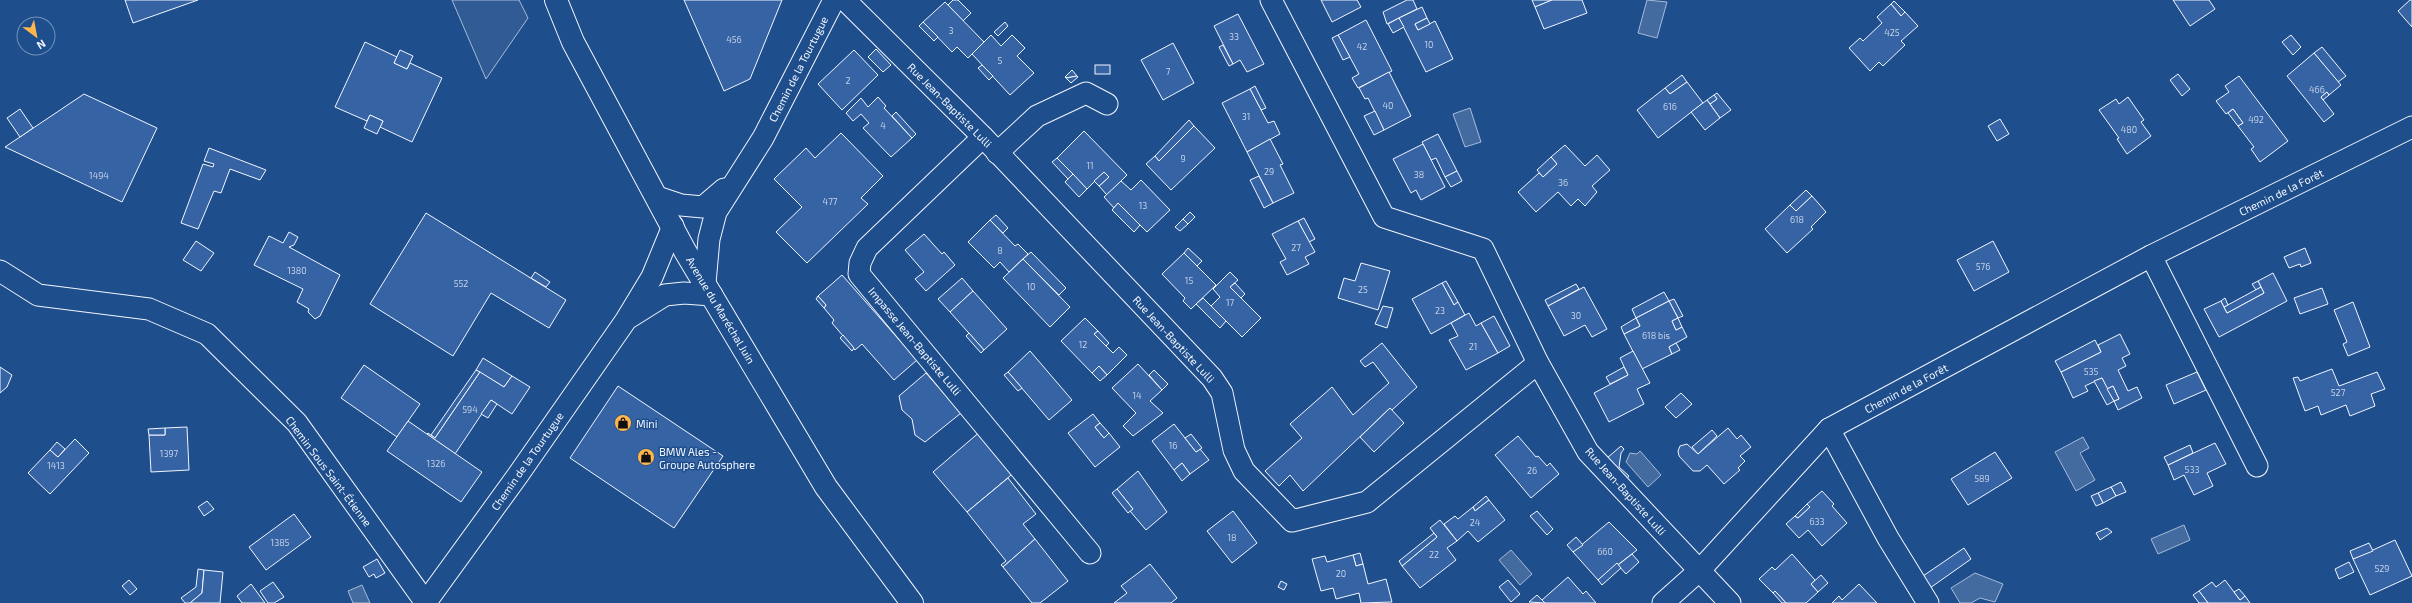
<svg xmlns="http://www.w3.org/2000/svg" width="2412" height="603" viewBox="0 0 2412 603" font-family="'Exo 2',sans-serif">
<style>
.green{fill:#305b95;stroke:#a8bbd7}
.water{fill:#446ba0;stroke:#a8bbd7}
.building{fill:#3563a3;stroke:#f2f6ff}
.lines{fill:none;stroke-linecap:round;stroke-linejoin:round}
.street-casing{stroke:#f2f6ff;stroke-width:23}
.primary-casing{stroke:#f2f6ff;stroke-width:24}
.street{stroke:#1f4e8c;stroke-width:21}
.primary{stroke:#1f4e8c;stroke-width:22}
.labels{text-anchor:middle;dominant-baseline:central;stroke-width:3;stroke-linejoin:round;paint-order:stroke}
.number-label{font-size:9px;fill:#c3d1e8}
.street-label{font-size:11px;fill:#f2f6ff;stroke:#1f4e8c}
.poi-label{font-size:11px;fill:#f2f6ff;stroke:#1f4e8c;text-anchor:start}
</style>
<rect width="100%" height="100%" fill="#1f4e8c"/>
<!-- green -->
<path class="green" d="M452,0h67l9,18 -42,61z"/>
<!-- water -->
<g class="water">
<path d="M1647,0l20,2 -10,36 -19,-5z"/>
<path d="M1470,108l11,34 -16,5 -12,-33z"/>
<path d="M2083,437l6,11 -9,5 15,27 -19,11 -21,-39z"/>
<path d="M1640,451l21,24 -13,12 -22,-25 4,-9 7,1z"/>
<path d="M2184,525l6,15 -32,14 -7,-15z"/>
<path d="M1511,550l21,24 -12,11 -21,-25z"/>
<path d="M1975,573l28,11 -8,18 -15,-4 -9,5h-11l-9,-15z"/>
<path d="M362,585l8,18h-17l-5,-12z"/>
</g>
<!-- building -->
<g class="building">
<path d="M125,0h73l-65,23z"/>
<path d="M684,0h98l-32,79 -26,12z"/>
<path d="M953,0h5l13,13 -8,8 -15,-16z"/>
<path d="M1321,0h36l4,7 -29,15z"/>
<path d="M1407,0h6l4,9 -30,15 -4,-12z"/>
<path d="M1532,0h20l-17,7z"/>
<path d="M1552,0h30l5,13 -43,16 -9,-22z"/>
<path d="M2173,0h36l6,9 -25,17z"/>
<path d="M2410,0h2v27l-14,-16z"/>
<path d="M1894,1l11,11 -4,4 -10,-12z"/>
<path d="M945,2l39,40 -16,16 -11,-11 -5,5 -29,-30z"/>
<path d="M1891,4l10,12 4,-4 13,14 -17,15 4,4 -22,21 -4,-4 -9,9 -21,-23 11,-10 3,3 19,-18 -5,-6z"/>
<path d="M1422,7l5,11 -12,6 3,6 17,-9 18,38 -27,13 -27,-54z"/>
<path d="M1238,14l26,50 -17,8 -7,-12 -7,4 -19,-38z"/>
<path d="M1399,18l5,9 -11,6 -5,-9z"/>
<path d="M1427,18l3,6 -12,6 -3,-6z"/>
<path d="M1366,20l26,51 -34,17 -6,-10 7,-4 -21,-39z"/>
<path d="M923,22l15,15 -4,4 -15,-15z"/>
<path d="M1005,22l3,4 -10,10 -4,-4z"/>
<path d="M991,35l10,11 11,-11 13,13 -8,8 17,17 -24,22 -38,-41z"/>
<path d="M1338,35l12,22 -7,3 -11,-22z"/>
<path d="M2291,35l10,12 -8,8 -11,-13z"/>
<path d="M365,42l32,15 -3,6 13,6 3,-6 32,15 -30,64 -32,-15 3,-6 -13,-6 -3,6 -32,-14z"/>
<path d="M1173,43l21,40 -31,17 -22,-40z"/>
<path d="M1223,45l10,19 -4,2 -10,-19z"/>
<path d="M2322,47l24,29 -8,6 -24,-29z"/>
<path d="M876,49l15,16 -8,7 -15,-15z"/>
<path d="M400,50l13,6 -6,13 -13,-6z"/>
<path d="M854,50l24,25 -36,35 -24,-26z"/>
<path d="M2314,53l27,32 -12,10 -2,-3 -6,5 13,17 -10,8 -37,-46z"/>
<path d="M982,65l11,11 -4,4 -11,-12z"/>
<rect x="1095" y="65" width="15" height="9"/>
<path d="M1072,70l5,6 -11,2 -1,-1z"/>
<path d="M1389,72l22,44 -27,14 -16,-32 -3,1 -6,-11z"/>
<path d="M2178,74l12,15 -8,7 -12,-16z"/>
<path d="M1682,75l5,7 -17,12 -5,-6z"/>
<path d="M1077,76l1,1 -7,6 -5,-5z"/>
<path d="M2239,76l49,65 -28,21 -9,-13 3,-2 -16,-21 5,-3 -10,-14 -7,5 -10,-13 13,-9 -4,-6z"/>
<path d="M1687,82l16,21 -45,35 -21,-28 28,-22 5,6z"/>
<path d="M1255,86l11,22 -5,2 -11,-21z"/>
<path d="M1250,89l18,34 6,-2 6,13 -33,18 -25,-49z"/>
<path d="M2327,92l2,3 -6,5 -2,-3z"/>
<path d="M1717,93l14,17 -11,8 -10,-14 7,-5 -3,-4z"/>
<path d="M84,94l73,34 -35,74 -117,-55z"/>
<path d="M1714,95l3,4 -7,5 -3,-4z"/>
<path d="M878,97l8,9 -2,2 28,30 -21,19 -28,-29 6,-5 -8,-9 -8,7 -7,-8 15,-15 7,9z"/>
<path d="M2128,97l16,23 -3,2 10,14 -24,18 -10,-15 2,-1 -20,-28 17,-11 3,5z"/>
<path d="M1707,100l13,18 -15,12 -14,-18z"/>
<path d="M20,109l13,19 -13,9 -13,-19z"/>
<path d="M2233,109l10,14 -5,3 -10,-13z"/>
<path d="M1375,111l9,19 -10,5 -10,-19z"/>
<path d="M896,112l20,22 -4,4 -20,-22z"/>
<path d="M370,115l13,6 -6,13 -13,-6z"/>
<path d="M2000,119l9,15 -12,7 -9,-15z"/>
<path d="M1189,120l5,6 -35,35 -4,-5z"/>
<path d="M1194,126l21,22 -44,42 -25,-26 9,-8 4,5z"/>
<path d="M1084,131l43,44 -20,20 -8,-9 10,-9 -5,-5 -17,17 -30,-31z"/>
<path d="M841,133l42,43 -22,22 7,6 -61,59 -31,-31 26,-25 -28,-28 32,-31 9,10z"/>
<path d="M1438,134l19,37 -12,6 -9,-19 -5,2 -9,-18z"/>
<path d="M1270,139l13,25 -3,1 14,28 -21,10 -26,-51z"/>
<path d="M1423,144l22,43 -24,13 -5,-10 -5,3 -18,-34z"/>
<path d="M1565,145l20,21 12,-11 13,15 -18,16 5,6 -12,14 -7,-7 -7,7 -13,-14 -22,20 -18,-20 21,-19 4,4 14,-13 -6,-7z"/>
<path d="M209,148l57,22 -6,10 -30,-11 -9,24 -7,-2 -16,38 -17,-6 22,-59 10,3 1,-3 -10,-3z"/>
<path d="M1551,157l6,7 -14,13 -6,-7z"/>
<path d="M1057,158l16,16 -5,5 -16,-17z"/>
<path d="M1457,171l5,10 -11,6 -6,-10z"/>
<path d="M1104,172l5,5 -10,9 -5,-5z"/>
<path d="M1073,174l14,15 -8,8 -14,-15z"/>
<path d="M1259,176l14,27 -9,5 -14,-28z"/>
<path d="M1141,180l29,30 -23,22 -29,-29 -4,5 -10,-11 17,-16 10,9z"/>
<path d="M1806,190l6,6 -16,15 -6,-6z"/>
<path d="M1812,196l14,16 -15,15 2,2 -26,24 -22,-24 25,-24 6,6z"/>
<path d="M1118,203l22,22 -6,7 -22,-22z"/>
<path d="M1190,212l5,5 -7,7 -5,-5z"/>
<path d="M426,213l140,87 -17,28 -58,-35 -38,63 -83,-52z"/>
<path d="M996,215l12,13 -5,5 -13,-13z"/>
<path d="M1304,218l11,21 -6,3 -11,-21z"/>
<path d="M1183,219l5,5 -8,7 -5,-4z"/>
<path d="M990,220l25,26 3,-2 10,10 -19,18 -9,-10 -6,6 -26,-26z"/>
<path d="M1298,221l17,31 -10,5 4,7 -22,11 -7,-13 6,-3 -14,-25z"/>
<path d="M289,232l9,5 -4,8 -5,2 51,28 -20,41 -5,3 -7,-7 1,-3 -12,-7 6,-13 -49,-24 15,-29 14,7z"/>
<path d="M924,234l18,20 2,-2 11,13 -29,26 -11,-12 9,-7 -19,-22z"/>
<path d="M196,241l18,12 -13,18 -18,-11z"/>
<path d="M1993,241l16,31 -35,19 -17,-31z"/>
<path d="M1188,248l14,13 -5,5 -13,-13z"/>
<path d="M2305,248l6,15 -10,4 -1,-3 -11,4 -5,-11z"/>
<path d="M1031,252l35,36 -7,7 -36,-36z"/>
<path d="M1184,253l32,32 -25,24 -8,-8 2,-3 -23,-24z"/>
<path d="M1023,259l47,48 -20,20 -47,-49z"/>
<path d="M1361,263l29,8 -12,39 -40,-12 6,-20 11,3z"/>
<path d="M535,272l15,10 -4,5 -15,-9z"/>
<path d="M1230,272l8,8 -8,7 31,31 -19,19 -31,-31 9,-9 -7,-8z"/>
<path d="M2273,273l14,28 -68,36 -15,-28 17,-8 6,12 37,-20 -6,-12z"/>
<path d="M842,275l75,85 -23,20 -32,-36 -7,6 -23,-27 2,-3 -10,-12 2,-3 -8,-9z"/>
<path d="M962,278l11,13 -23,21 -12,-13z"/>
<path d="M1446,281l12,21 -4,3 -12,-22z"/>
<path d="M2258,281l3,6 -5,3 -4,-6z"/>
<path d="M1235,283l10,11 -4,4 -11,-11z"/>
<path d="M1442,283l12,22 4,-3 7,13 -34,19 -19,-35z"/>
<path d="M1576,284l3,5 -31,17 -3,-6z"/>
<path d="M1584,287l23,42 -15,8 -7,-12 -21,11 -16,-30z"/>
<path d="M2261,287l3,6 -37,20 -3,-6z"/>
<path d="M2322,288l6,16 -28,10 -6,-16z"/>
<path d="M973,291l34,38 -23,21 -34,-38z"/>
<path d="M1664,292l5,9 -33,17 -4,-9z"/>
<path d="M818,296l8,9 -2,3 -8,-9z"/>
<path d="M1203,298l23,23 -6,7 -24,-24z"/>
<path d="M2225,298l3,7 -4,2 -3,-6z"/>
<path d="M1674,299l9,17 -5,2 -9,-17z"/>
<path d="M1669,301l9,17 -6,3 4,9 6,-3 5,10 -18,10 3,7 -30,15 -18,-35 16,-8 -4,-8z"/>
<path d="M2353,302l17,45 -22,9 -5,-12 4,-2 -13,-32z"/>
<path d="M1383,306l10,2 -6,20 -12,-4z"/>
<path d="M1469,313l7,13 5,-3 17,30 -32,17 -17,-30 9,-4 -7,-13z"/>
<path d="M1494,316l16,30 -12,7 -17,-30z"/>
<path d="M1085,318l13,13 -4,3 19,19 6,-6 8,8 -20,20 -8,-9 -7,7 -31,-32z"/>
<path d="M1636,318l4,8 -16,8 -3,-7z"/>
<path d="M1678,318l4,9 -6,3 -4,-9z"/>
<path d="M1098,331l11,12 -3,3 -12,-12z"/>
<path d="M969,333l15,17 -3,3 -15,-17z"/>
<path d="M2120,334l10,20 -8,4 4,8 -8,4 10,21 9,-4 5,11 -24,12 -4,-9 5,-2 -6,-13 -6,3 -5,-11 -17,8 3,5 -15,7 -12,-26 40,-20 -3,-7z"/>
<path d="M843,335l11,13 -2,3 -12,-13z"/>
<path d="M2095,340l6,12 -40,20 -6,-11z"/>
<path d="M1382,343l35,44 -25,23 -2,-2 -87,83 -13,-16 -11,11 -14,-15 37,-33 -12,-14 42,-37 21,28 36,-32 -16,-21 -8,5 -5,-6z"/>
<path d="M1676,343l4,7 -8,4 -3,-7z"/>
<path d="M1030,351l42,49 -23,20 -41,-48z"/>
<path d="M1633,351l17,32 -13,6 7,15 -35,18 -15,-29 34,-18 -8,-17z"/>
<path d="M483,358l29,18 -8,11 -28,-17z"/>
<path d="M1138,364l24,26 -12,11 13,12 -30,23 -10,-10 13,-13 -24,-25z"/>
<path d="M364,365l56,39 -23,33 -56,-39z"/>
<path d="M1099,366l8,9 -7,6 -8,-8z"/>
<path d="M0,367l12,8 -5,12 -7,6z"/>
<path d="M1624,367l4,8 -18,9 -4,-7z"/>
<path d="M2332,369l7,17 38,-14 8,17 -14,5 4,12 -25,10 -4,-11 -25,10 -3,-9 -13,5 -12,-33 5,-1 2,4z"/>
<path d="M476,370l4,2 -45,66 -4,-3z"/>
<path d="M1154,370l14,14 -6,6 -13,-15z"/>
<path d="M480,372l24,15 8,-11 18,11 -18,27 -21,-14 -36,54 -28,-20 1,-1 7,5z"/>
<path d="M1008,372l14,16 -4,3 -14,-16z"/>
<path d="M2197,372l9,18 -32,14 -8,-19z"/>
<path d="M926,373l35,40 -36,29 -10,-7 -3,-16 -10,-9 -3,-14z"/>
<path d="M2102,378l12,23 -7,4 -13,-24z"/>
<path d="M618,386l105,70 -49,72 -104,-70z"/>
<path d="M2113,386l6,13 -5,2 -7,-12z"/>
<path d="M1681,393l11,11 -16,14 -11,-11z"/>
<path d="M491,400l6,4 -9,14 -7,-4z"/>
<path d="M1390,408l14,15 -30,29 -14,-15z"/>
<path d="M1093,414l7,9 -5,4 9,11 5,-5 11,14 -25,20 -27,-34z"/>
<path d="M408,421l74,51 -21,30 -74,-51z"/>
<path d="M1100,423l9,10 -5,5 -9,-11z"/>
<path d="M1174,424l22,28 4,-3 9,11 -19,14 -8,-11 -8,7 -22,-29z"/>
<path d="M187,427l2,43 -38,2 -2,-37h16v-7z"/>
<path d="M165,428v7h-16l-1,-6z"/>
<path d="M1728,428l9,11 4,-4 10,12 -11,9 5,5 -7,7 2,2 -16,14 -17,-19 -7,6h-7l-14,-15 -1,-5 2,-5 7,-2 11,10z"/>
<path d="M982,430l34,41 -49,41 -34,-40z"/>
<path d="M1712,430l5,6 -19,18 -6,-7z"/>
<path d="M1191,434l11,14 -6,4 -11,-14z"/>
<path d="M1518,436l18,21 2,-1 9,10 3,-3 9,11 -28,24 -36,-43z"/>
<path d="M75,439l14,14 -39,41 -22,-21 22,-23 8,7z"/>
<path d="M57,442l8,7 -7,8 -8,-7z"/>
<path d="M2215,443l11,21 -19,9 6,13 -19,9 -10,-20 -10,5 -6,-15z"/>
<path d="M2190,445l3,8 -25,12 -4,-8z"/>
<path d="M1621,446l3,3 -3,4 -2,14 10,9 -3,4 -19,-22z"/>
<path d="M1995,452l17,26 -44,27 -17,-26z"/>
<path d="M1182,463l8,11 -8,7 -8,-11z"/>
<path d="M1138,471l29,41 -21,18 -16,-19 3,-2 -16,-20z"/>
<path d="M1008,478l28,36 -13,10 12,15 -32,28 -2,-2 5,-4 -39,-49z"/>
<path d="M2121,482l5,10 -10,4 -5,-9z"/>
<path d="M2111,487l5,9 -13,7 -5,-10z"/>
<path d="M1117,489l16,20 -5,4 -16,-20z"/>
<path d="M1822,491l12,13 -2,2 15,17 -25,23 -14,-16 -9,8 -13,-14 9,-8 3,2 12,-11 -3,-3z"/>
<path d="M2098,493l5,10 -7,3 -5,-10z"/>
<path d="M1486,496l3,4 -14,11 -2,-4z"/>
<path d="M1489,500l16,20 -27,22 -10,-11 -11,10 -13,-17 11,-8 3,3 15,-12 2,4z"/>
<path d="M207,501l7,8 -10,7 -6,-9z"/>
<path d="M1807,504l3,3 -12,11 -3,-2z"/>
<path d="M1233,511l24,32 -25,20 -25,-32z"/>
<path d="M1537,511l16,18 -6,6 -17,-19z"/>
<path d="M294,514l17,23 -45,33 -17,-23z"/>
<path d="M1440,520l17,21 -10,7 9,12 -36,28 -18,-22 35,-29 -7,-9z"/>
<path d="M1609,522l28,28 -39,30 -25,-28z"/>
<path d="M2107,528l5,4 -12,8 -4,-7z"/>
<path d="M1434,533l3,4 -35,29 -3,-5z"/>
<path d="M1576,537l7,8 -10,7 -6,-7z"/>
<path d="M1035,539l33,42 -28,22h-8l-29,-36z"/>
<path d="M2395,540l17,36 -42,19 -17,-36z"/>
<path d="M2369,543l4,8 -20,8 -3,-8z"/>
<path d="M1964,548l7,11 -41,29 -7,-12z"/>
<path d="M1360,553l3,11 -7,2 -3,-11z"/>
<path d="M1632,554l7,8 -13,12 -8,-9z"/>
<path d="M1792,554l23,26 -4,4 7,8 -12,11h-20l-11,-12 -2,2 -14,-14 13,-12 3,3z"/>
<path d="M1353,555l3,11 7,-2 5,20 18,-5 6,23 -31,1 -2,-10 -23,6 -3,-11 -12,3 -9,-32 13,-3 2,6z"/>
<path d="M377,559l8,14 -9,5 -2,-4 -5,3 -6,-10z"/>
<path d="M2349,562l5,10 -15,7 -4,-10z"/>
<path d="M1617,563l4,5 -19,17 -4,-5z"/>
<path d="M1150,564l27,34 -6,5h-57l13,-10 -6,-7z"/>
<path d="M198,569l6,1 -2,23 -12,10h-5l-4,-5 15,-11z"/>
<path d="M204,570l19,2 -3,31h-30l12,-10z"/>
<path d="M1821,575l7,8 -10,9 -7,-8z"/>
<path d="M1568,577l15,17 3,-3 10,12h-51l-3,-3z"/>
<path d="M129,580l8,9 -7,6 -8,-9z"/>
<path d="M1508,580l12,14 -9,8 -12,-15z"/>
<path d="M2225,580l15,20 5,-4 5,7h-42l-9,-12 13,-9 4,5z"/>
<path d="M1281,581l6,3 -3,6 -6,-3z"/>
<path d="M273,582l11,15 -10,6h-6l-8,-12z"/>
<path d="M251,584l14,19h-23l-5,-7z"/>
<path d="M1859,584l18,19h-45l7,-7 3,4z"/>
<path d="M2239,589l6,7 -5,4 -6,-8z"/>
<path d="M1775,591l11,12h-4l-9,-10z"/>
<path d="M2199,591l9,12h-9l-6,-8z"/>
<path d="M1537,595l8,8 -16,-1z"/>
</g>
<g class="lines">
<!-- street casing -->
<g class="street-casing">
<g id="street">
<path d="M845,0l138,137 229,241 10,15 12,57 10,21 48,50 75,-19 171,-139"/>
<path d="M1271,0l113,217 99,32 55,114 50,89 142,151"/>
<path d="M983,137l-116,111 -7,15 -1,11 231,279"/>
<path d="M997,153l40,-37 49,-23 21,11"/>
<path d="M657,197l24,8 22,2 21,-18"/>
<path d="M2151,256l106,210"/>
<path d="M0,271l38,24 111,14 58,25 90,89 129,180"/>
<path d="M705,283l4,-44 7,-27 47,-74 71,-138"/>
<path d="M630,317l35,-22 19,-2 28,2"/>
<path d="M1829,429l59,109 40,65"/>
<path d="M426,602l92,-127 108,-155 26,-43 21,-51"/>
<path d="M1663,603l37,-33 129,-141 322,-173 261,-129"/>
</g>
</g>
<!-- primary casing -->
<g class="primary-casing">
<path id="primary" d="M556,0l17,42 112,209 141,236 86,116"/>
</g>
<!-- street -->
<use href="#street" class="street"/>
<!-- primary -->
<use href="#primary" class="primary"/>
</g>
<!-- icons -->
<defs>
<g id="shop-disc" transform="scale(0.9)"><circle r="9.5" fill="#ffb74d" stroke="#1f4e8c"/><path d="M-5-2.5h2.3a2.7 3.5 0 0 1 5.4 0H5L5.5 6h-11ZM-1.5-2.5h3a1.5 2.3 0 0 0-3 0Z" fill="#111"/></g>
</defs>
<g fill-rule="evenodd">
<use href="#shop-disc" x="623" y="423"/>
<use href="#shop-disc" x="646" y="457"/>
</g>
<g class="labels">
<!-- number labels -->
<g class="number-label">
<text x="951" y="30">3</text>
<text x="1892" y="32">425</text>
<text x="1234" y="36">33</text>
<text x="734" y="39">456</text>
<text x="1429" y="44">10</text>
<text x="1362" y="46">42</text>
<text x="1000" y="60">5</text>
<text x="1168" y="71">7</text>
<text x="848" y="80">2</text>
<text x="2317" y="89">466</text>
<text x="1388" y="105">40</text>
<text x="1670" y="106">616</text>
<text x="1246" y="116">31</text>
<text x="2256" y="119">492</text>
<text x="883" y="125">4</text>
<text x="2129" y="129">480</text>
<text x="1183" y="158">9</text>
<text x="1090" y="165">11</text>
<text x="1269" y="171">29</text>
<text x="1419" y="174">38</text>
<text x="99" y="175">1494</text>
<text x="1563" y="182">36</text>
<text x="830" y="201">477</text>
<text x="1143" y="205">13</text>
<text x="1797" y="219">618</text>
<text x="1296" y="247">27</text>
<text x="1000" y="250">8</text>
<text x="1983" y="266">576</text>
<text x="297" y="270">1380</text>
<text x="1189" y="280">15</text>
<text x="461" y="283">552</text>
<text x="1031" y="286">10</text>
<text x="1363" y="289">25</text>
<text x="1230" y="302">17</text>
<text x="1440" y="310">23</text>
<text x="1576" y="315">30</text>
<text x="1656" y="335">618 bis</text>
<text x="1083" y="344">12</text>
<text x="1473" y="346">21</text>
<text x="2091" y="371">535</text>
<text x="2338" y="392">527</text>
<text x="1137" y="395">14</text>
<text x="470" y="409">594</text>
<text x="1173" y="445">16</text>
<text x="169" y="453">1397</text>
<text x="436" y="463">1326</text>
<text x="56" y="465">1413</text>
<text x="2192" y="469">533</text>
<text x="1532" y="470">26</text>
<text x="1982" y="478">589</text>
<text x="1817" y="521">633</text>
<text x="1475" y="522">24</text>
<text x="1232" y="537">18</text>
<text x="280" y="542">1385</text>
<text x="1605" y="551">660</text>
<text x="1434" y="554">22</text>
<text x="2382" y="568">529</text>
<text x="1341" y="573">20</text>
</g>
<!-- street labels -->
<g class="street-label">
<text transform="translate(798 69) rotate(-63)">Chemin de la Tourtugue</text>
<text transform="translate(950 105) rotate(45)">Rue Jean-Baptiste Lulli</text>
<text transform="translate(2281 192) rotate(-26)">Chemin de la Forêt</text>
<text transform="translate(721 310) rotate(59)">Avenue du Maréchal Juin</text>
<text transform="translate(1174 339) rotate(47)">Rue Jean-Baptiste Lulli</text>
<text transform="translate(915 341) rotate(50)">Impasse Jean-Baptiste Lulli</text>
<text transform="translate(1906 388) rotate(-28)">Chemin de la Forêt</text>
<text transform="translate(527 461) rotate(-55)">Chemin de la Tourtugue</text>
<text transform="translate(329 471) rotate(53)">Chemin Sous Saint-Étienne</text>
<text transform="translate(1626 491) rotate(48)">Rue Jean-Baptiste Lulli</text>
</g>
<!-- poi labels -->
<g class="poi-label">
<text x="636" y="423">Mini</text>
<text x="659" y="451">BMW Ales -<tspan x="659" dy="13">Groupe Autosphere</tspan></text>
</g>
</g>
<!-- north arrow -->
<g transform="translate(36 36) rotate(148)"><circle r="19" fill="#1f4e8c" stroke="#7391ba"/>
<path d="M0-3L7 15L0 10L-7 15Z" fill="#ffb74d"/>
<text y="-6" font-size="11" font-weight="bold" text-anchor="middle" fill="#f2f6ff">N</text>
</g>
</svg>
